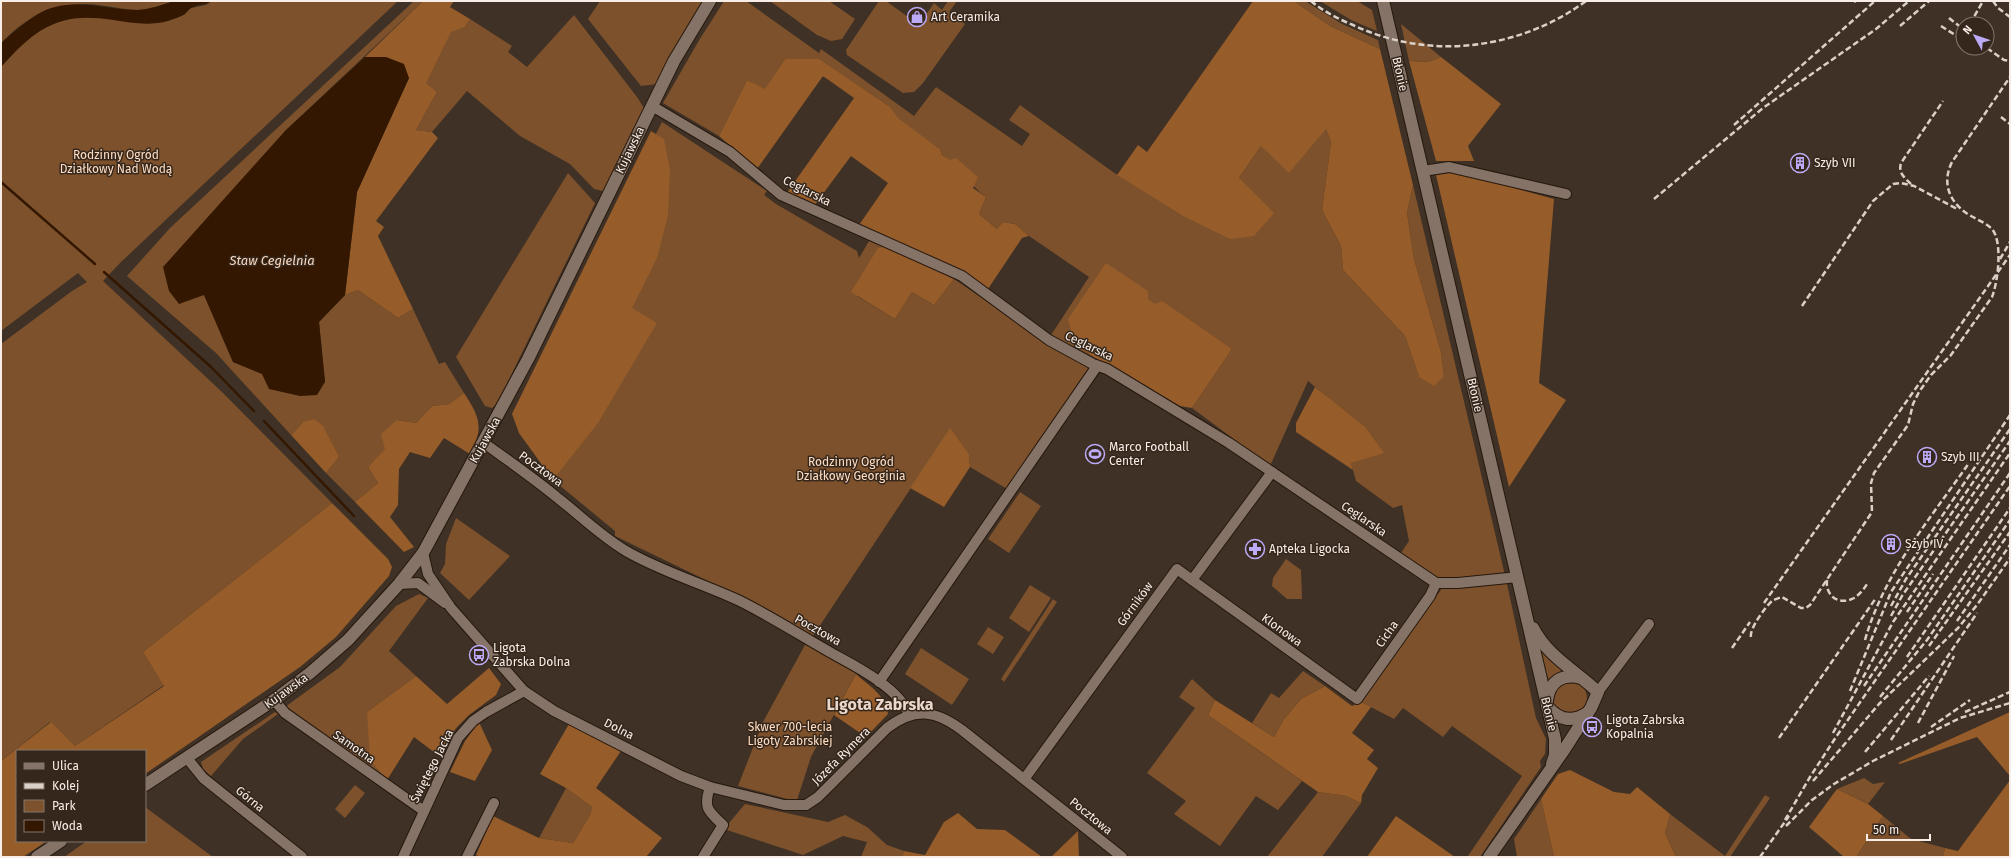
<svg xmlns="http://www.w3.org/2000/svg" width="2011" height="858" viewBox="0 0 2011 858" font-family="'Fira Sans',sans-serif">
<style>
.green{fill:#7d512b}
.forest{fill:#965c29}
.water{fill:#331700}
.lines{fill:none;stroke-linecap:round;stroke-linejoin:round}
.stream{stroke:#331700;stroke-width:2.5}
.minor-casing{stroke:#25180e;stroke-width:12}
.tertiary-casing{stroke:#25180e;stroke-width:14}
.minor{stroke:#847366;stroke-width:10}
.tertiary{stroke:#847366;stroke-width:12}
.rail{stroke:#dbd0c8;stroke-width:2.5;stroke-dasharray:6 3;stroke-linecap:butt}
.labels{text-anchor:middle;dominant-baseline:central;stroke-width:3;stroke-linejoin:round;paint-order:stroke}
.poi-label{font-size:12px;fill:#f8eee7;stroke:#35271c;text-anchor:start}
.street-label{font-size:12px;fill:#f8eee7;stroke:#35271c}
.park-label{font-size:12px;fill:#ffddc2;stroke:#35271c}
.water-label{font-size:13px;font-style:italic;fill:#fcd9bf;stroke:#35271c}
.district-label{font-size:16px;font-weight:bold;fill:#ebd8ca;stroke:#35271c}
</style>
<rect width="100%" height="100%" fill="#3f3125"/>
<!-- green -->
<g class="green">
<path d="M1,1h173c-12,4 -23,8 -36,9 -17,0 -34,-6 -52,-6 -33,-1 -64,15 -85,40z"/>
<path d="M212,1h186l-278,262 -17,18 118,110 111,112 -189,149 21,33 -89,61 -25,-24 -49,39v-417l71,-53 15,-9 -9,-9 -77,58v-264c24,-27 44,-47 82,-50l85,4 15,-6 8,-7 15,-3z"/>
<path d="M414,1h9l-138,130 -81,164 29,67 30,12 62,8 -6,-60 26,-27 13,-5 40,28 15,-9 26,55 6,-2 19,31 -15,11 -17,2 -16,17 -19,-3 -11,29 -18,18 10,16 -23,19 -29,-29 13,-16 -36,-35 -12,13 -75,-82 -89,-77 43,-48z"/>
<path d="M600,1h103l-46,83 -16,2 -53,-67z"/>
<path d="M724,1h22l73,52 2,-4 93,67 22,-29 86,59 8,-12 -21,-14 11,-15 93,67 68,43 58,-37 22,-32 65,-17 5,13 -9,68 19,36 2,24 62,66 14,41 25,-1 -3,-24 -27,-93 -7,-46 6,-28 94,399 24,111 5,23 10,21 -1,15 -5,7 1,6 -61,90 -12,-1 54,-80 -70,-50 -9,11 -40,-29 -9,11 -33,-17 45,-66 35,-46 -6,-13 -34,-24 8,-12 -7,-36 -9,3 -37,-27 -5,-18 -25,-67 -18,-15 -38,85 -78,-58 40,-59 -77,-44 -7,-6 -76,34 18,22 -39,-20 38,-58 -60,-41 -14,-12 -12,-2 -6,7 -18,-15 7,-17c-17,-12 -27,-32 -44,-42l-2,-6 -43,-31 -6,-10 -106,-49 -20,31 -18,-10 -28,56 -56,-33 35,-61z"/>
<path d="M770,1h59l26,18 -13,20 -11,2 -14,-6z"/>
<path d="M879,1h7l33,24 15,-22 8,7 6,-9h9l-8,11 16,12 -42,59 -9,9 -11,1 -56,-38 -1,-5z"/>
<path d="M1294,1h11l37,23 36,16 2,9 -50,-23z"/>
<path d="M1320,1h37l15,9 5,21 -26,-11z"/>
<path d="M574,15l63,82 7,11 -41,83 -9,-2 -24,-25 -50,-28 -53,-45 -35,41 -16,-2 21,-38 -12,-9 26,-52 14,-4 5,-8 42,27 -4,6 19,15z"/>
<path d="M1401,24l40,33 -13,5 -19,-1z"/>
<path d="M662,122l105,69 -3,4 12,9 81,47 2,7 10,-17 16,6 -28,49 38,23 17,-27 22,13 20,-26 66,45 72,43 -83,123 -39,-23 -1,-13 -19,-25 -137,207 -70,-38 -128,-62v-5l-62,-51 28,-37 -62,-39z"/>
<path d="M568,173l27,30 -98,201 -5,4 -7,-2 -29,-49z"/>
<path d="M1020,492l21,14 -32,47 -21,-14z"/>
<path d="M456,518l54,38 -41,44 -29,-27 5,-9 1,-20z"/>
<path d="M1286,559l15,11 1,29h-15l-15,-13 1,-8z"/>
<path d="M1030,585l21,13 -22,34 -20,-14z"/>
<path d="M419,594l9,4 -39,53 27,25 -49,36 20,68 -102,-73 55,-40 56,-61z"/>
<path d="M1053,599l4,3 -53,80 -3,-3z"/>
<path d="M988,627l16,10 -11,17 -16,-10z"/>
<path d="M806,643l51,29 -46,85 -14,43h-6l-53,-14 25,-64z"/>
<path d="M1537,645l26,26 -15,13z"/>
<path d="M921,648l48,31 -17,26 -47,-31z"/>
<path d="M1303,671l22,15 -24,13 -17,20 -10,18 -22,-14 19,-30 8,5z"/>
<path d="M1192,679l23,21 -7,15 94,66 -24,29 -22,-14 -36,50 -46,-32 12,-13 -39,-28 48,-65 -16,-11z"/>
<circle cx="1570" cy="698" r="17"/>
<path d="M275,712l3,2 -35,25 -32,37 -8,-7 -2,-7z"/>
<path d="M1864,778l9,6 12,-2 -17,22 -31,-15z"/>
<path d="M355,785l10,8 -20,25 -10,-9z"/>
<path d="M566,788l26,19 -2,8 -17,28 -34,-5z"/>
<path d="M1318,792l28,4 15,7 -39,54h-55z"/>
<path d="M1765,795l5,3 -40,59h-54l-11,-24 5,-19 55,42z"/>
<path d="M1541,799l13,58h-37l-3,-18z"/>
<path d="M745,804l83,18 17,-7 22,12 20,18 17,6 -2,6h-41l6,-15 -24,-6 -40,19 -79,-26z"/>
<path d="M145,807l68,50h-149l23,-16h58z"/>
<path d="M1883,816l28,23 34,9 -2,9h-87z"/>
</g>
<!-- forest -->
<g class="forest">
<path d="M423,1h31l-4,6 20,12 -5,8 -14,5 -25,51 11,9 -21,38 16,2 6,6 -62,83 8,6 -6,9 35,73 -15,9 -40,-28 -13,5 12,-103 52,-114 -23,-21h-21z"/>
<path d="M1253,1h41l36,25 50,23 33,136 -6,28 7,46 27,93 3,24 -10,10 -15,-9 -14,-41 -62,-66 -2,-24 -19,-36 9,-68 -5,-13 -37,44 -28,-27 -22,32 35,35 -20,23 -24,3 -49,-24 -64,-40 21,-30 9,7z"/>
<path d="M1441,57l60,47 -33,42 6,15h-38l-27,-100 19,1z"/>
<path d="M785,59h34l72,49 7,10 42,31 2,6 8,5 6,-2 22,19 -5,11 13,9 -7,17 18,15 6,-7 12,2 14,12 -7,2 -34,51 -30,-20 -99,-44 29,-42 -37,-27 -37,50 -28,-12 68,-96 -31,-22 -66,93 -38,-33 28,-56 18,9z"/>
<path d="M651,131l13,8 6,31 -2,45 -11,43 -25,50 25,15 -59,100 -45,57 -34,-47 -7,-19z"/>
<path d="M1456,172l98,27 -15,184 27,17 -57,87 -73,-312z"/>
<path d="M885,247l42,17 27,15 -20,26 -22,-13 -17,27 -44,-27 27,-44z"/>
<path d="M1106,263l42,28v8l7,5 7,-3 70,48 -40,59 -12,-2 -90,-51 -18,-22 -4,-14z"/>
<path d="M1315,387l50,40 19,26 -33,10 2,7 -57,-38v-9z"/>
<path d="M464,393c16,24 20,35 6,61l-26,-16 -14,20 -20,-6 -11,17 -1,36 -8,12 24,30 -10,5 -49,-50 23,-19 -10,-16 17,-18 -4,-15 16,-14 19,3 16,-17 17,-2z"/>
<path d="M314,419l9,7 16,31 -13,16 -35,-38 12,-13z"/>
<path d="M950,428l19,26 1,13 -26,40 -34,-19z"/>
<path d="M332,503l56,56 4,8 -3,9 -53,61 -36,30 -155,107v-23h-128v90h30l-24,16h-22v-96l50,-39 24,24 89,-60 -21,-34z"/>
<path d="M489,668l12,16 -5,11 -27,20 -13,13 -17,28 -25,-19 -27,43 -17,-20 -3,-48 49,-36 31,28z"/>
<path d="M856,674c13,12 30,21 32,40l-22,23 -32,-22z"/>
<path d="M1325,686l27,20 9,-4 10,5 -19,26 22,17 -7,9 11,9 -16,27 -1,8 -15,-7 -28,-4 -110,-77 7,-15 59,37 10,-18 17,-20z"/>
<path d="M2010,712v64l-33,-39 -77,27 -2,-1z"/>
<path d="M479,722l13,28 -17,31 -25,-9 15,-31z"/>
<path d="M569,724l52,27 -25,37 66,50 -16,19h-166l-4,-2 17,-39 46,22 34,5 17,-28 2,-8 -26,-19 -26,-14z"/>
<path d="M1570,770l44,22 16,2 7,-7 33,27 -5,19 11,24h-122l-13,-58 17,-25z"/>
<path d="M2010,780v77h-67l2,-9 13,3z"/>
<path d="M1837,789l31,15 15,12 -27,41h-12l-35,-30z"/>
<path d="M958,813l19,16 28,1 37,27h-140l2,-6 21,4 19,-33z"/>
<path d="M1396,816l59,41h-88z"/>
<path d="M1078,831l1,26h-28z"/>
</g>
<!-- water -->
<g class="water">
<path d="M174,1h38c-7,4 -14,3 -21,7 -2,1 -4,4 -6,6 -4,3 -13,5 -17,7 -18,5 -37,2 -55,-1 -54,-9 -77,8 -112,47v-23l3,-4c16,-12 32,-29 51,-33 28,-7 55,3 83,3 13,-1 24,-5 36,-9z"/>
<path d="M365,57h21l18,7 5,14 -52,114 -12,103 -26,27 6,60 -8,13 -17,1 -31,-7 -7,-15 -29,-12 -29,-67 -25,9 -10,-13 -6,-24 122,-136z"/>
</g>
<g class="lines">
<!-- stream -->
<g class="stream">
<path d="M1,182l94,82"/>
<path d="M104,272l106,94 44,45"/>
<path d="M264,421l90,95"/>
</g>
<!-- minor casing -->
<g class="minor-casing">
<g id="minor">
<path d="M652,106l78,46 51,43 181,81 87,64 44,24 14,5 122,74 207,140h22l60,-6"/>
<path d="M1423,171l26,-4 117,27"/>
<path d="M484,443c25,18 51,36 75,56 23,18 42,37 67,52 36,21 76,32 114,50 32,16 63,36 95,54 22,12 65,34 74,60"/>
<path d="M423,553l5,21 23,34 73,83 30,20 127,65 29,11 74,18h22l12,-8 69,-69c28,-21 48,-18 75,2l160,127"/>
<path d="M1192,580l165,119 73,-103 6,-13"/>
<path d="M399,584l19,-1 27,20"/>
<path d="M879,682l218,-316"/>
<path d="M1598,692l51,-68"/>
<path d="M274,700l11,13 139,98"/>
<path d="M187,758l16,20 99,79"/>
<path d="M1025,778l152,-209 15,11 80,-108"/>
<path d="M403,857l55,-119 15,-17 13,-9 38,-21"/>
<path d="M467,857l27,-54"/>
<path d="M703,857l20,-32c-15,-14 -20,-17 -13,-38"/>
</g>
</g>
<!-- tertiary casing -->
<g class="tertiary-casing">
<g id="tertiary">
<path d="M1383,1l172,738v16l-3,9"/>
<path d="M1547,701c2,-20 16,-28 34,-23"/>
<path d="M1547,706c11,14 25,17 40,7"/>
<path d="M145,785l129,-85 36,-27 38,-33 51,-56 24,-31 105,-194 146,-298 36,-60"/>
<path d="M37,857l24,-16"/>
<path d="M1489,857l75,-107 27,-42 7,-16c-22,-21 -50,-35 -65,-64"/>
</g>
</g>
<!-- minor -->
<use href="#minor" class="minor"/>
<!-- tertiary -->
<use href="#tertiary" class="tertiary"/>
<!-- rail -->
<g class="rail">
<path d="M1311,1c12,10 27,18 42,24 76,36 166,25 233,-24"/>
<path d="M1993,1l5,7 12,9"/>
<path d="M1854,2l2,-1"/>
<path d="M1949,18l14,11"/>
<path d="M1970,24l13,-23"/>
<path d="M1900,26l29,-25"/>
<path d="M1941,26l22,14"/>
<path d="M1987,48l17,12 6,1"/>
<path d="M2001,117l9,7"/>
<path d="M1734,125l141,-124"/>
<path d="M1911,184c-7,-7 -13,-11 -10,-21l42,-62"/>
<path d="M1654,199l109,-91 113,-79 33,-28"/>
<path d="M2000,259l10,-17"/>
<path d="M1802,306l71,-105 20,-17 8,-1 13,3 43,23"/>
<path d="M1827,580c-2,16 12,26 27,18 5,-3 10,-9 13,-14"/>
<path d="M1764,603l246,-348"/>
<path d="M1891,606l15,-27 104,-150"/>
<path d="M1907,612l26,-38"/>
<path d="M1891,616l11,-20 108,-155"/>
<path d="M1957,621l53,-76"/>
<path d="M1751,637c-2,-8 15,-31 21,-36 3,-2 7,-3 10,-4l19,11h5l4,-3 62,-93 -1,-29 3,-10 34,-48 5,-21 6,-12 12,-17 20,-20 41,-58c6,-15 11,-55 0,-68 -6,-6 -14,-9 -21,-13 -21,-12 -30,-32 -19,-54l58,-85"/>
<path d="M1865,640c19,-67 65,-121 104,-177"/>
<path d="M1929,646l81,-114"/>
<path d="M1732,648l18,-26"/>
<path d="M1907,657l103,-149"/>
<path d="M1864,686l146,-213"/>
<path d="M1850,691l41,-99 119,-177"/>
<path d="M1880,697l47,-57 83,-120"/>
<path d="M1965,712l45,-20"/>
<path d="M1918,723l36,-67"/>
<path d="M1931,727l39,-27"/>
<path d="M1833,733l60,-111 117,-169"/>
<path d="M1779,738l97,-140"/>
<path d="M1891,740l86,-127"/>
<path d="M1865,752l64,-76"/>
<path d="M1813,781l66,-77 79,-76 19,-23 33,-47"/>
<path d="M1785,820l25,-43 26,-40 174,-251"/>
<path d="M1786,826l26,-26 22,-16 39,-23 87,-43 50,-15"/>
<path d="M1760,857l29,-41"/>
</g>
</g>
<!-- icons -->
<defs>
<g id="shop-ring" transform="scale(1)"><circle r="9.5" fill="#35271c" stroke="#bcaaf6" stroke-width="1.5"/><path d="M-5-2.5h2.3a2.7 3.5 0 0 1 5.4 0H5L5.5 6h-11ZM-1.5-2.5h3a1.5 2.3 0 0 0-3 0Z" fill="#bcaaf6"/></g>
<g id="building-ring" transform="scale(1)"><circle r="9.5" fill="#35271c" stroke="#bcaaf6" stroke-width="1.5"/><path d="M-4-6H4V6H1V3H-1V6H-4ZM-2.5-4.3h1.7v1.8h-1.7ZM.8-4.3h1.7v1.8H.8ZM-2.5-1h1.7V.8h-1.7ZM.8-1h1.7V.8H.8Z" fill="#bcaaf6"/></g>
<g id="stadium-ring" transform="scale(1)"><circle r="9.5" fill="#35271c" stroke="#bcaaf6" stroke-width="1.5"/><path d="M0-5a6.5 5 0 1 0 0 10a6.5 5 0 1 0 0-10ZM-3.5-1.8h7v3.6h-7Z" fill="#bcaaf6"/></g>
<g id="pharmacy-ring" transform="scale(1)"><circle r="9.5" fill="#35271c" stroke="#bcaaf6" stroke-width="1.5"/><path d="M-2-6h4v4h4v4h-4v4h-4v-4h-4v-4h4Z" fill="#bcaaf6"/></g>
<g id="bus-ring" transform="scale(1)"><circle r="9.5" fill="#35271c" stroke="#bcaaf6" stroke-width="1.5"/><path d="M-5-6H5V4H4V6H2V4H-2V6H-4V4H-5ZM-3.5-4V0h7V-4ZM-3.5 1.2v1.5H-2V1.2ZM2 1.2v1.5H3.5V1.2Z" fill="#bcaaf6"/></g>
</defs>
<g fill-rule="evenodd">
<use href="#shop-ring" x="917" y="17"/>
<use href="#building-ring" x="1800" y="163"/>
<use href="#stadium-ring" x="1095" y="454"/>
<use href="#building-ring" x="1927" y="457"/>
<use href="#building-ring" x="1891" y="544"/>
<use href="#pharmacy-ring" x="1255" y="549"/>
<use href="#bus-ring" x="479" y="655"/>
<use href="#bus-ring" x="1592" y="727"/>
</g>
<g class="labels">
<!-- poi labels -->
<g class="poi-label">
<text x="931" y="17">Art Ceramika</text>
<text x="1814" y="163">Szyb VII</text>
<text x="1109" y="447">Marco Football<tspan x="1109" dy="14">Center</tspan></text>
<text x="1941" y="457">Szyb III</text>
<text x="1905" y="544">Szyb IV</text>
<text x="1269" y="549">Apteka Ligocka</text>
<text x="493" y="648">Ligota<tspan x="493" dy="14">Zabrska Dolna</tspan></text>
<text x="1606" y="720">Ligota Zabrska<tspan x="1606" dy="14">Kopalnia</tspan></text>
</g>
<!-- street labels -->
<g class="street-label">
<text transform="translate(1400 74) rotate(77)">Błonie</text>
<text transform="translate(630 150) rotate(-64)">Kujawska</text>
<text transform="translate(807 191) rotate(27)">Ceglarska</text>
<text transform="translate(1089 346) rotate(26)">Ceglarska</text>
<text transform="translate(1475 395) rotate(77)">Błonie</text>
<text transform="translate(485 440) rotate(-61)">Kujawska</text>
<text transform="translate(541 469) rotate(36)">Pocztowa</text>
<text transform="translate(1364 519) rotate(34)">Ceglarska</text>
<text transform="translate(1135 604) rotate(-54)">Górników</text>
<text transform="translate(818 630) rotate(29)">Pocztowa</text>
<text transform="translate(1282 630) rotate(36)">Klonowa</text>
<text transform="translate(1387 634) rotate(-55)">Cicha</text>
<text transform="translate(286 691) rotate(-36)">Kujawska</text>
<text transform="translate(1549 714) rotate(76)">Błonie</text>
<text transform="translate(619 729) rotate(27)">Dolna</text>
<text transform="translate(354 747) rotate(35)">Samotna</text>
<text transform="translate(841 756) rotate(-45)">Józefa Rymera</text>
<text transform="translate(432 766) rotate(-63)">Świętego Jacka</text>
<text transform="translate(250 799) rotate(39)">Górna</text>
<text transform="translate(1091 816) rotate(39)">Pocztowa</text>
</g>
<!-- park labels -->
<g class="park-label">
<text x="116" y="155">Rodzinny Ogród<tspan x="116" dy="14">Działkowy Nad Wodą</tspan></text>
<text x="851" y="462">Rodzinny Ogród<tspan x="851" dy="14">Działkowy Georginia</tspan></text>
<text x="790" y="727">Skwer 700-lecia<tspan x="790" dy="14">Ligoty Zabrskiej</tspan></text>
</g>
<!-- water labels -->
<g class="water-label">
<text x="272" y="260">Staw Cegielnia</text>
</g>
<!-- district labels -->
<g class="district-label">
<text x="880" y="704">Ligota Zabrska</text>
</g>
</g>
<!-- border -->
<rect width="2011" height="858" fill="none" stroke="#f8eee7" stroke-width="4"/>
<!-- legend -->
<rect x="16" y="750" width="130" height="92" fill="#35271c" stroke="#83776d"/>
<rect x="24" y="763" width="20" height="6" fill="#847366" stroke="#83776d"/>
<text x="52" y="770" font-size="12" fill="#f8eee7">Ulica</text>
<rect x="24" y="783" width="20" height="6" fill="#dbd0c8" stroke="#83776d"/>
<text x="52" y="790" font-size="12" fill="#f8eee7">Kolej</text>
<rect x="24" y="800" width="20" height="12" fill="#7d512b" stroke="#83776d"/>
<text x="52" y="810" font-size="12" fill="#f8eee7">Park</text>
<rect x="24" y="820" width="20" height="12" fill="#331700" stroke="#83776d"/>
<text x="52" y="830" font-size="12" fill="#f8eee7">Woda</text>
<!-- north arrow -->
<g transform="translate(1975 36) rotate(310)"><circle r="19" fill="#35271c" stroke="#83776d"/>
<path d="M0-3L7 15L0 10L-7 15Z" fill="#bcaaf6"/>
<text y="-6" font-size="11" font-weight="bold" text-anchor="middle" fill="#f8eee7">N</text>
</g>
<!-- scale -->
<path d="M1867 834v6h63v-6" fill="none" stroke="#f8eee7" stroke-width="2"/>
<text x="1873" y="834" font-size="12" fill="#f8eee7" stroke="#35271c" stroke-width="3" paint-order="stroke">50 m</text>
</svg>
